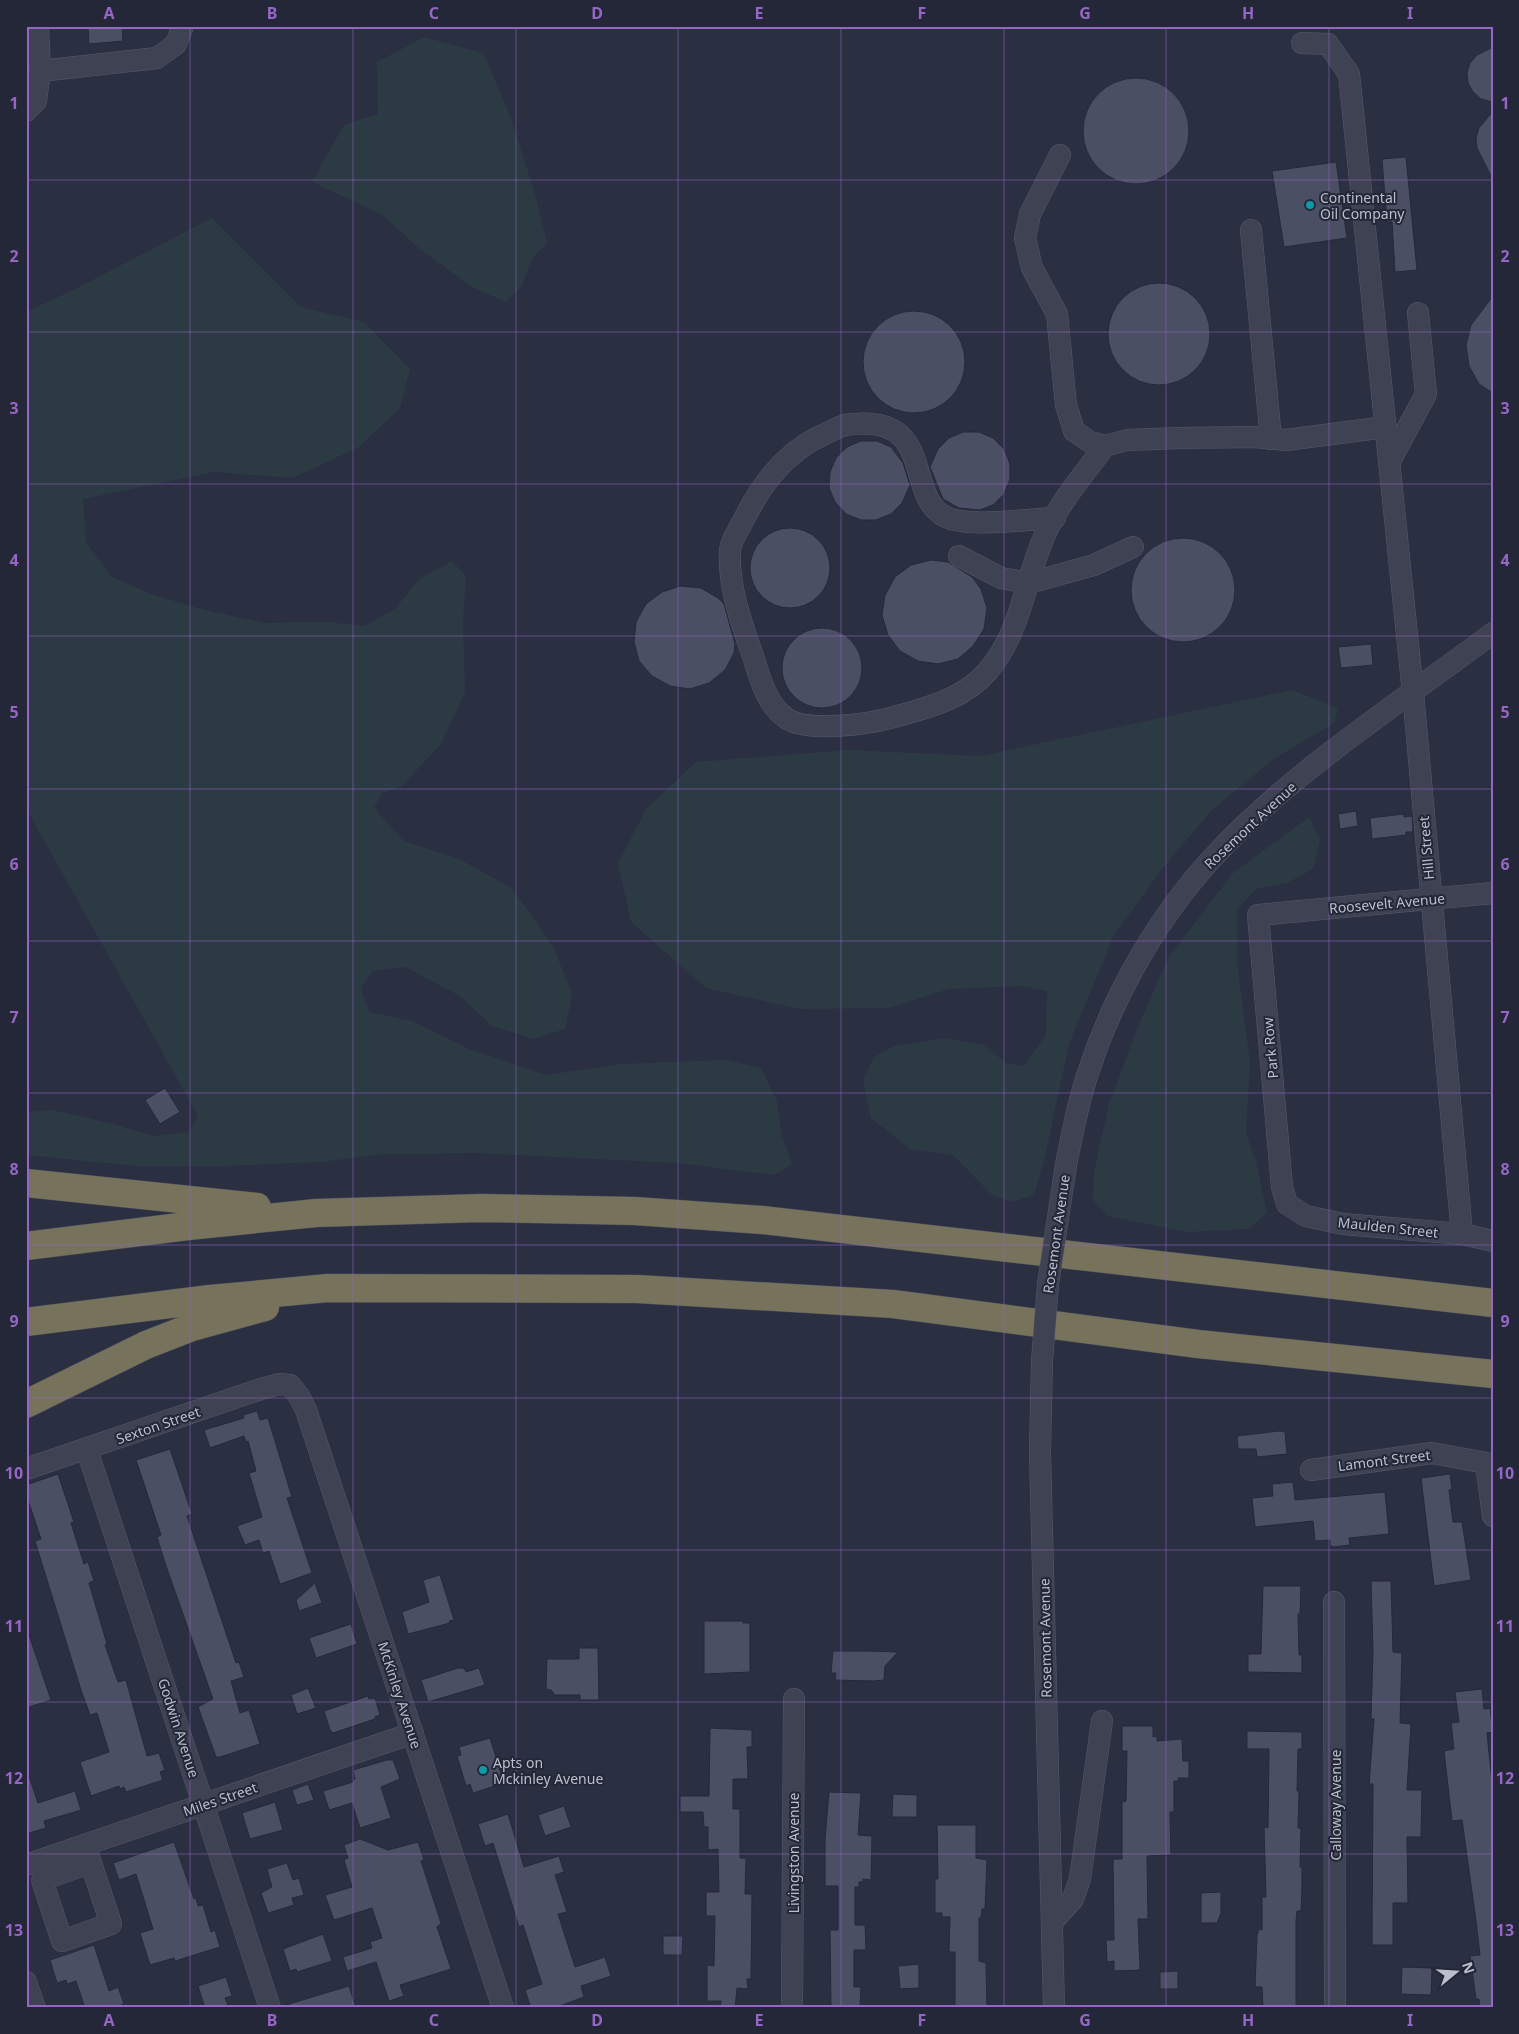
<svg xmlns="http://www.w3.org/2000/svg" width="1519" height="2034" viewBox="0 0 1519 2034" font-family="'Noto Sans',sans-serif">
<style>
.green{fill:#2c3b43}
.building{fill:#4a4f63;stroke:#252939}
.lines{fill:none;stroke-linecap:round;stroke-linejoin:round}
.minor-casing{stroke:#575a69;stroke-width:22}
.highway-casing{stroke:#464a59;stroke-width:29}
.minor{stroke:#3e4252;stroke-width:21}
.highway{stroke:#77725c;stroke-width:28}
.minor-bridge-casing{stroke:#575a69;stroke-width:22;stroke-linecap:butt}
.minor-bridge{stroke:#3e4252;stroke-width:21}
.grid{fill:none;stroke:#9566c4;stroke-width:1;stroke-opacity:0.55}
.culture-dot{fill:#0f9aa8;stroke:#232737;stroke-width:2}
.labels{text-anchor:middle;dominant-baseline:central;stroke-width:4;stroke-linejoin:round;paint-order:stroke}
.poi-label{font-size:14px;fill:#bcbecb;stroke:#232737;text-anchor:start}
.street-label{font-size:14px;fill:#bcbecb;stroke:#232737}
.neatline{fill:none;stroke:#9566c4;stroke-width:2}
.grid-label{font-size:16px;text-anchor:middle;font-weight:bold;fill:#9566c4}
</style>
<rect width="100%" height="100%" fill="#2a2f42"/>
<!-- green -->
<g class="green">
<path d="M424,37l59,16 26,60 24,74 14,56 -15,16 -10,27 -16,16 -34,-15 -51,-37 -40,-36 -69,-32 32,-57 34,-11 -1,-52z"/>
<path d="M212,218l89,89 63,15 46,47 -10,39 -41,39 -66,31 -79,-6 -131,27 3,43 26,35 39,17 54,16 60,13 62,-1 37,4 31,-17 23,-29 34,-19 14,15 -3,46 2,70 -24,52 -40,43 -19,6 -8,15 30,33 55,18 53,29 42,60 18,47 -7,34 -31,10 -42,-13 -32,-30 -55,-29 -33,4 -11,17 8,24 43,9 57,28 77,26 76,-11 104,-4 35,8 16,33 4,32 11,31 -18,11 -97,-12 -199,-10 -95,1 -62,8 -95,4h-90l-110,-11v-43l27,-2 61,14 39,12 36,-4 9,-16 -172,-308v-496l49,-23z"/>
<path d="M1292,690l46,18 -4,15 -62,37 -61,51 -49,58 -48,66 -45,109 -24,112 -11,39 -22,7 -20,-7 -39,-40 -43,-6 -39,-31 -8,-38 11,-23 20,-11 50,-8 40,7 22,18 18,3 22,-31 1,-44 -26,-5 -72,3 -60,19 -89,1 -94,-21 -75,-66 -13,-59 28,-54 50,-47 153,-12 131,6z"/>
<path d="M1309,817l11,23 -7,29 -26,14 -31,6 -19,21v53l13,99 -4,71 10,29 11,51 -19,16 -61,3 -79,-16 -15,-15 1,-29 15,-68 30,-80 30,-67 64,-84z"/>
</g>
<!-- building -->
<g class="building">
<path d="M88,26h34l1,15 -34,3z"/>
<path d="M1493,47v55l-12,-3 -8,-7 -5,-9 -1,-10 3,-10 7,-8z"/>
<circle cx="1136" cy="131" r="53"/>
<path d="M1493,111v69l-16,-32 -1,-10 3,-10z"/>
<path d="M1406,157l11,113 -22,2 -3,-50h-5l-5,-63z"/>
<path d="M1336,162l11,76 -63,9 -12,-76z"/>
<circle cx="1159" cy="334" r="51"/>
<path d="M1493,296v97l-14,-9 -10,-18 -3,-21 5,-20z"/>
<circle cx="914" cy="362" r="51"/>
<path d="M963,432h16l14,6 11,11 6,15v15l-6,15 -11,11 -13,5 -21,-2 -16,-9 -13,-32 8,-18 11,-11z"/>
<path d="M861,441h16l14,6 12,16 7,22 -8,18 -11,11 -15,6h-15l-15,-6 -11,-12 -6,-14 1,-16 6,-14 11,-11z"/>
<circle cx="790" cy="568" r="40"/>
<circle cx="1183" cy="590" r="52"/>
<path d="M931,560l17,2 24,15 9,12 6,19 -3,21 -11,17 -15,13 -20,5 -20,-3 -18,-10 -12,-16 -6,-20 3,-20 10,-18 16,-12z"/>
<path d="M681,586l20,2 17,10 6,6 11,40 -1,9 -9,17 -16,13 -19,6 -20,-3 -18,-10 -13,-15 -5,-19 2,-20 10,-18 16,-12z"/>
<circle cx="822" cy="668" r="40"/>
<path d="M1371,644l2,21 -32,3 -3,-21z"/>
<path d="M1356,811l2,15 -18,3 -2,-15z"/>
<path d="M1404,814v3l8,-1 1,16h-7v3l-34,4 -2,-21z"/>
<path d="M165,1088l15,24 -20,12 -15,-24z"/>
<path d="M257,1411l3,9 8,-2 24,79 -5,1 25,75 -32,11 -11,-33 -6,2 -4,-13 -14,5 -8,-19 25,-9 -13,-44 7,-2 -8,-30 -2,1 -2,-6 -34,12 -6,-18 40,-12 -1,-3z"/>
<path d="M1279,1431l6,1 2,22 -30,3 -1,-8h-18l-1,-13z"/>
<path d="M170,1449l22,65 -5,2 49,147 3,-1 5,15 -13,4 9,32 9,-3 11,34 -40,13h-4l-18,-50 15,-8 -47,-133 -9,-29 4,-2 -25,-75z"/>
<path d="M58,1474l16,48 -3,1 13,41 4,-2 6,19 -5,2 18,61 -2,1 13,37 8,-2 21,76 12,-3 6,17 -5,2 3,8 -37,12 -2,-5 -4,2 -1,-3 -28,10 -11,-34 29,-10 -12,-39 -7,2 -9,-25 -46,-149 6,-2 -12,-36 -3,1v-19z"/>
<path d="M1450,1474l2,15 -3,1 4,32h9l9,58 -37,6 -13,-108z"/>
<path d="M1293,1482l2,18 90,-8 4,42 -40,4 1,7 -17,2 -3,-2v-5l-15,1 -2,-20 -58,6 -3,-29 21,-2 -1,-12z"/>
<path d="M440,1575l14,45 -5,1 1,2 -42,11 -6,-22 27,-10 -6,-22z"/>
<path d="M1371,1581h20l2,71 9,1 -2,70 11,1 -4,66h15l-1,47h-14l1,66h-15v42h-21l1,-161h-4l5,-65h-3l2,-69z"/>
<path d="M315,1583l7,20 -23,8 -3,-11z"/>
<path d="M1263,1586h38l-1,28h-2l1,41h3v18l-54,-1v-18h13z"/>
<path d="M704,1621h39v2h7v49l-46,2z"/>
<path d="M351,1624l6,20 -41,14 -7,-20z"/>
<path d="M29,1635l22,65 -25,8v-72z"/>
<path d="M579,1648h19l1,52h-19v-5h-25l-4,-5 -5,-1 1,-30h32z"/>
<path d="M833,1651h37l28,1 -13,14 -1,14 -10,1 -39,-1 1,-7h-5z"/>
<path d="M458,1668h6l2,4 13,-4 6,17 -57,17 -7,-22z"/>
<path d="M308,1688l8,20 -19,6 -6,-19z"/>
<path d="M1482,1689l2,20 6,-1 3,24 -6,1 6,59v216h-13l-1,-9h-3l-6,-43 10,-1 -4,-34 -14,-101 -10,1 -8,-70 10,-2 -3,-26 8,-1 -4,-30z"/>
<path d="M368,1696l1,3 6,-1 5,17 -5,2v2l-42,14 -3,-3 -6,-19z"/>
<path d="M1122,1726h31v11l4,-1v5l25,-2 1,22h6v17h-11l1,3h-5v31h-4l1,43 -24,1 1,63h-10l2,51 -26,1v-10l-7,1 -1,-22h8l-1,-81h9v-57l4,-1 1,-50h-5z"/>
<path d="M710,1728l42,2v17h-5l1,32h-15v30h7v49h6l-1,36h7l-1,85h-4l1,10 -11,-1 -2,20h-15l1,-7h-14v-36l7,1 1,-50h-9v-24h13l-1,-43 -10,1v-23h-4l-1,-15h-23v-16h29z"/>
<path d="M1247,1731l55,1v17h-4l-1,42h2l-1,37h3l-1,39h2v20l-1,24h-4l-1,10v87h-33l-1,-21h-7l2,-52 2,-6 3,1v-33h4l-2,-70 4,1 1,-79h-22z"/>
<path d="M490,1738l14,45 -31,10 -3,-9 -4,2 -9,-30 4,-1 -2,-8z"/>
<path d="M387,1760h6l7,19 -19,8 10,31 -31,10 -8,-25 -23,7 -6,-19 30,-9 -1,-2 3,-1 -2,-9z"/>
<path d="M29,1776l9,27 37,-12 6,19 -37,11 2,7 -20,6v-57z"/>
<path d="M308,1784l6,16 -17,5 -5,-15z"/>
<path d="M829,1792l32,1 -3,42 14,1 -1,44 -8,-1v3h-4v5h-4v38h10l1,25h-12v37h7l-1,21h-29l-1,-78h8v-44h-13v-47z"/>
<path d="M893,1794l24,1v22h-25z"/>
<path d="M275,1802l8,28 -33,9 -8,-26z"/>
<path d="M564,1806l7,21 -26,9 -7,-21z"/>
<path d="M508,1814l16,53 35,-11 5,16 -9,3 12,37 -9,2 17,53 30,-10 6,19 -30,10 3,11 -30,11h-23l-6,-18 17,-6 -19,-59 -4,2 -26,-84 -8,3 -7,-22z"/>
<path d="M937,1825h39v33l11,2 -2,49h-3l-1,9h-2v43l7,2 1,45h-32v-56h-6l1,-35h-8v-4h-7v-34h3z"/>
<path d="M360,1839l28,11 30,-8 6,18 -3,1 20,62 -4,4 14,42 -51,16 4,11 -15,5 -13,-39 -29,9 -4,-14 29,-9 -2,-6 12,-4 -10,-30 -38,12 -9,-25 27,-8 -8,-27 4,-2 -4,-13z"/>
<path d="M174,1842l20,57 2,-1 2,8 5,-1 8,27 4,-2 5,17 -45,14 -1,-3 -24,7 -10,-32 13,-4 -17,-55 -17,6 -6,-17z"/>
<path d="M287,1863l6,17 6,-2 5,17 -12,3 2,7 -26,8 -7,-20 11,-6 -5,-18z"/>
<path d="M1221,1892v21l-4,10h-16v-30z"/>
<path d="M323,1934l9,27 -35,11 -1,-3 -6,2 -7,-22z"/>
<path d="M663,1936h20l-1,19h-19z"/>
<path d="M94,1945l15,46 9,-4 6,17 -10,4h-29l-9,-27 -9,3 -1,-4 -9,3 -7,-23z"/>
<path d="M919,1964v24l-19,1 -2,-23z"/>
<path d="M1402,1967l30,1 -1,27 -30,-1z"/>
<path d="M1178,1971v18h-18v-17z"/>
<path d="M226,1977l6,19 -7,2 4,10h-24l-7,-22z"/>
<path d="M349,1986l7,22h-66l-1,-4z"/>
</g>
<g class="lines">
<!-- minor casing -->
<g class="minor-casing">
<g id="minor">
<path d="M1302,43l26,1 21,30 64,619 49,541"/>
<path d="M40,71l117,-13 19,-14 7,-18"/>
<path d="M26,111l10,-10 4,-30 -2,-45"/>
<path d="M1060,155l-30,59 -5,24 7,30 25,46 9,91 8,26 16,11 15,4 22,-6 53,-2 74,-1 32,3 100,-13"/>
<path d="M1251,230l20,209"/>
<path d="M1390,461l36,-67 -8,-81"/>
<path d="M1055,518c-27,1 -87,10 -109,-1 -43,-20 -8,-106 -101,-92 -7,2 -14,6 -20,9 -41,18 -65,52 -84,91 -4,7 -10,16 -11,25 -2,36 11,72 23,106 7,22 13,48 33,62 21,15 84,6 108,-1 32,-9 70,-18 93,-45 34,-39 37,-89 57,-135 14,-33 40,-63 61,-91"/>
<path d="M959,556l42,22 28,5 65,-18 39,-18"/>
<path d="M1493,893l-235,22 24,272 5,17 19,12 37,8 119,10 31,7"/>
<path d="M1066,1165c6,-31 12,-62 22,-92 26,-80 72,-160 130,-221 77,-82 184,-151 275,-219"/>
<path d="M87,1450l183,558"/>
<path d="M1040,1452l14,556"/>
<path d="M26,1469l235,-80 18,-5 11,1 9,11 7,14 197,598"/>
<path d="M1311,1470l121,-17 54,10 7,53"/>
<path d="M1334,1602l1,406"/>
<path d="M85,1845l26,79 -49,17 -20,-61 48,-17"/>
<path d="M26,1865l387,-132"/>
<path d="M1052,1922l21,-23 7,-20 22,-158"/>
<path d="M26,1982l9,26"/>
<path d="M792,2008l2,-309"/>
</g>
</g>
<!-- highway casing -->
<g class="highway-casing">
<g id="highway">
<path d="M26,1183l231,24"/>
<path d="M26,1246l162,-20 128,-13 165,-5 154,3 127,9 731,83"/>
<path d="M26,1322l184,-23 118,-11 309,1 256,15 305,40 295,30"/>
<path d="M26,1404l120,-59 46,-18 73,-20"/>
</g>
</g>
<!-- minor -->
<use href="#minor" class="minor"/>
<!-- highway -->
<use href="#highway" class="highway"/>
<!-- minor-bridge casing -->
<g class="minor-bridge-casing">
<path id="minor-bridge" d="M1040,1452l2,-91 6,-77 18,-119"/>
</g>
<!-- minor-bridge -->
<use href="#minor-bridge" class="minor-bridge"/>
</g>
<!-- grid -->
<path class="grid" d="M190,26v1982M353,26v1982M516,26v1982M678,26v1982M841,26v1982M1004,26v1982M1166,26v1982M1329,26v1982M26,180h1467M26,332h1467M26,484h1467M26,636h1467M26,789h1467M26,941h1467M26,1093h1467M26,1245h1467M26,1398h1467M26,1550h1467M26,1702h1467M26,1854h1467"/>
<!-- markers -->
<g class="culture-dot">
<circle cx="1310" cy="205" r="5"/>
<circle cx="483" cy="1770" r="5"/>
</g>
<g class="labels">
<!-- poi labels -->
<g class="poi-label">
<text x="1320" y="197">Continental<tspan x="1320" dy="16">Oil Company</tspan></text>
<text x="493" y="1762">Apts on<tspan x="493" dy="16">Mckinley Avenue</tspan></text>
</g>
<!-- street labels -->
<g class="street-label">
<text transform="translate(1250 825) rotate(-43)">Rosemont Avenue</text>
<text transform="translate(1426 848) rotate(-95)">Hill Street</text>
<text transform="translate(1387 903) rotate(-5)">Roosevelt Avenue</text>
<text transform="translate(1270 1048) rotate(-95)">Park Row</text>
<text transform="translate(1388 1227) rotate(6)">Maulden Street</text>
<text transform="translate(1056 1234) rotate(-82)">Rosemont Avenue</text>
<text transform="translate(158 1425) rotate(-19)">Sexton Street</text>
<text transform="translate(1384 1460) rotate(-7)">Lamont Street</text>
<text transform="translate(1045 1638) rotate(-91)">Rosemont Avenue</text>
<text transform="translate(400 1695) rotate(72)">McKinley Avenue</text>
<text transform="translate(179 1728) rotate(72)">Godwin Avenue</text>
<text transform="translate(220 1799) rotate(-19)">Miles Street</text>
<text transform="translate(1335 1805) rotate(-90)">Calloway Avenue</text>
<text transform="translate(793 1853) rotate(-90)">Livingston Avenue</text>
</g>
</g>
<!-- border -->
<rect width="1519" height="2034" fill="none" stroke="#232737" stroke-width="55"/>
<!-- north arrow -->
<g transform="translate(1456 1972) rotate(72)" stroke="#232737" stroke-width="4" paint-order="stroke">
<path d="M0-4L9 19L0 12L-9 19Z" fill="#bcbecb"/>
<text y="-8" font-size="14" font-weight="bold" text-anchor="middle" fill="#bcbecb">N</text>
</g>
<rect x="28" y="28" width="1464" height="1978" class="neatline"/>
<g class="grid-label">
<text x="109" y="19">A</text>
<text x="272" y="19">B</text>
<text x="434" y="19">C</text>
<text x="597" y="19">D</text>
<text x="759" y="19">E</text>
<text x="922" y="19">F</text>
<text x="1085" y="19">G</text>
<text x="1248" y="19">H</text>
<text x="1410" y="19">I</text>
<text x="14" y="109">1</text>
<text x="1505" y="109">1</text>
<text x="14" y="262">2</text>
<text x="1505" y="262">2</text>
<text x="14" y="414">3</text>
<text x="1505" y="414">3</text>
<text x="14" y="566">4</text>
<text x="1505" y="566">4</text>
<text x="14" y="718">5</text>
<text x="1505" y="718">5</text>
<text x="14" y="870">6</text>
<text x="1505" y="870">6</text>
<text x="14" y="1023">7</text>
<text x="1505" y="1023">7</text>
<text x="14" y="1175">8</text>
<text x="1505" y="1175">8</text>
<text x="14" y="1327">9</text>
<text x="1505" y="1327">9</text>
<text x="14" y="1479">10</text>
<text x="1505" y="1479">10</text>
<text x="14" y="1632">11</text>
<text x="1505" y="1632">11</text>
<text x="14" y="1784">12</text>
<text x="1505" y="1784">12</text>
<text x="14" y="1936">13</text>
<text x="1505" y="1936">13</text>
<text x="109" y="2026">A</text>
<text x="272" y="2026">B</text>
<text x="434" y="2026">C</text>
<text x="597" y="2026">D</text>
<text x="759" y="2026">E</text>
<text x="922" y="2026">F</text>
<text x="1085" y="2026">G</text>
<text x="1248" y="2026">H</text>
<text x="1410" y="2026">I</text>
</g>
</svg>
